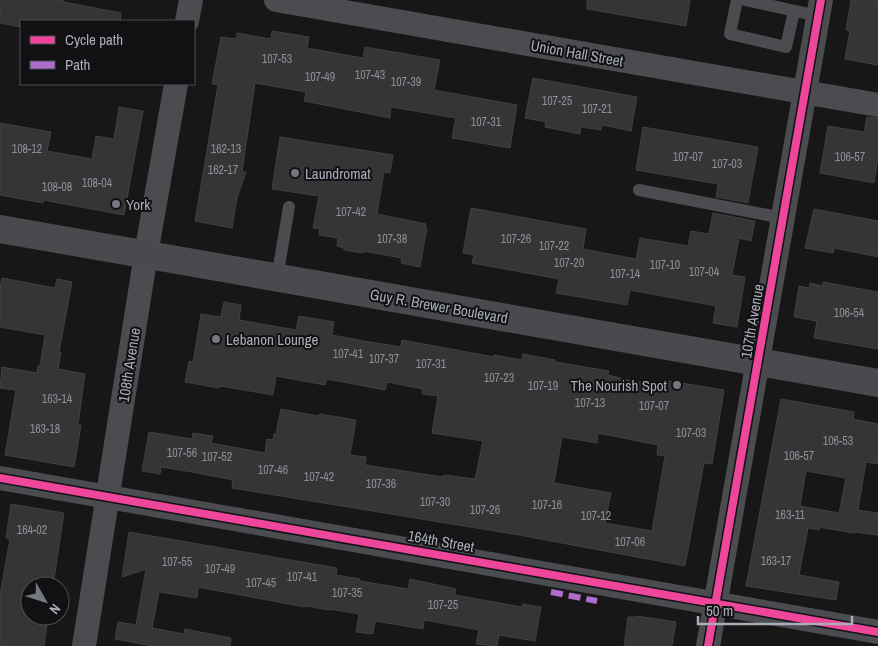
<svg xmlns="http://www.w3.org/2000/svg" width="878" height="646" viewBox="0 0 878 646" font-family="'Archivo Narrow',sans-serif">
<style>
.building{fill:#353536;stroke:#3f4043;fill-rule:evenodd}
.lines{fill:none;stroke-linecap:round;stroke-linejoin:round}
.lane{stroke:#4b4c50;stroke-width:12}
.street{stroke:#4b4c50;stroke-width:24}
.secondary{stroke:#4a4a4e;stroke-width:28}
.quiet{stroke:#b06ccc;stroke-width:6;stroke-dasharray:12 6;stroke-linecap:butt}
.cycleway-casing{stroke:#111113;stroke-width:11}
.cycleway{stroke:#ed469a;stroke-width:8}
.poi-dot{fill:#757880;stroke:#111113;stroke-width:2}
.labels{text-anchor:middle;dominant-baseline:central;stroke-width:4;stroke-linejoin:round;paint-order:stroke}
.number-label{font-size:12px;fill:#8b8f98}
.street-label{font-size:15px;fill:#a8adb8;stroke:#111113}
.poi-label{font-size:15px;fill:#a8adb8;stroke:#111113;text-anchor:start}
</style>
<rect width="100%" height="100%" fill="#171717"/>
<!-- building -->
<g class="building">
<path d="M0,0h64v2l57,11 -1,8h-99v6l-21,-4z"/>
<path d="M587,0h103l-4,26 -99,-17z"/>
<path d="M851,0h27v65l-33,-6 5,-28 -4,-1z"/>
<path d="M272,31l37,6 -2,11 56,10 2,-11 75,13 -6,30 83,15 -7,43 -58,-10 4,-20 -65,-11 -1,11 -86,-17 2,-9 -51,-9 -13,89h4l-9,26 -5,30 -37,-7 23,-136 -6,-1 9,-47 15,2 1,-6 34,6z"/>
<path d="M533,78l104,19 -6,34 -29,-6 -1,5 -20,-3 -1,7 -35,-7 1,-5 -21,-4z"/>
<path d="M119,107l24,4 -19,104 -81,-15v3l-43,-8v-72l51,9 -4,19 45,8 4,-23 18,3z"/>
<path d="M867,117l11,1v40l-4,25 -54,-10 8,-47 36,6z"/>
<path d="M643,127l115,20 -10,56 -32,-6 2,-13 -82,-14z"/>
<path d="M280,137l113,18 -3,18 -6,-1 -7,42 49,10 -1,4h2l-7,39 -19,-4 1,-5 -39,-7v2l-19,-3v-2l-7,-2 1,-8 -19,-3 1,-6 -7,-1 6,-32 -47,-7z"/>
<path d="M471,208l115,21 -3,20 53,10 4,-21 48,8 3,-15 18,3 4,-21 42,8 -4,20 -12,-3 -7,37 13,2 -8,50 -24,-4 3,-17 -86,-16 -3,15 -71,-12 3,-14 -87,-16 2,-8 -11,-2z"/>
<path d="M814,209l64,12v36l-44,-9 -1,5 -28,-5z"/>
<path d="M2,278l53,10 2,-9 15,3 -13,70h2l-3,17 27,5 -7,51h3l-7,42 -69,-12 11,-65 -16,-2 2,-21 35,6 1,-7h2l5,-31 -45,-8v-39z"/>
<path d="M823,282l55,10v57l-64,-11 3,-17 -23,-4 5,-31 10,2 1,-5 13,3z"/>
<path d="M224,302l17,3 -2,15 57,10 3,-14 35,6 -2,13 32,6 37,6 1,-7 92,17v-2l28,5 1,-6 32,6v2l54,9 -1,4 25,6 35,6 1,-6 55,9 -12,74 -8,-1 -19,103 -166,-31 -287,-47 1,-8 -41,-8 -31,-5 -1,7 -18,-3 7,-39 43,7 1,-6 20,3 -2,7 54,10 2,-14 6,1 1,-6h2l5,-25 37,7 2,-2 36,6 -6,35 16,2 -1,8 78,12 1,-2 31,4 8,-38 -51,-8 6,-37 -16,-2 1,-5 -36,-7 -2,8 -58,-11 -2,6 -49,-9 -3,19 -53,-9 -1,2 -34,-6 4,-21 4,1 8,-48 20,3zM598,433l60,12 -1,10 8,1 -13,75 -47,-8 6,-30 -57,-10 8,-46 35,6z"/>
<path d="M781,399l73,13 -1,7 25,5v40l-12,-2 -8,48 20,3v22l-24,-3 -1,1 -34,-6v3l-11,-2 -9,47 40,7 -3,18 -90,-14zM806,471l40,7 -7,35 -39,-7z"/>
<path d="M11,504l53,9 -11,73h-23v30h18l-4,30h-44v-51l10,-56 -4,-1z"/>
<path d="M129,532l208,36 -1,7 24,4v2l48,8 2,-10 46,10 -1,6 67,12 1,-3 18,3 -6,34 -36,-6 -2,11 -21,-2 3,-14 -55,-10 -1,9 -48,-8 -2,13 -17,-2 3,-18 -30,-5v1l-23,-4 -1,1 -102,-19h-5l-1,10 -38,-6 -7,36 32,6 1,-5 46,9 -1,8h-78l-37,-7 3,-17 18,3 10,-56 -24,8z"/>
<path d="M637,616l39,6 -4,24h-48l4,-29h8z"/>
</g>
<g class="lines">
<!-- lane -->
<g class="lane">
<path d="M737,0l-7,34 56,13 8,-36"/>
<path d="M745,0l73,16"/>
<path d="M639,190l144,28"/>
<path d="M277,278l12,-71"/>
</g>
<!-- street -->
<g class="street">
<path d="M276,0l602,105"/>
<path d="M187,21l4,-21"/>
<path d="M0,478l878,154"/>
<path d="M84,646l62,-392 30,-170"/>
<path d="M708,646l113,-646"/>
</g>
<!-- secondary -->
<path class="secondary" d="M0,229l878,154"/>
<!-- quiet -->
<path class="quiet" d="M551,592l46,9"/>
<!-- cycleway casing -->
<g class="cycleway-casing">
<g id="cycleway">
<path d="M0,478l878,154"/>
<path d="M708,646l113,-646"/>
</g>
</g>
<!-- cycleway -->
<use href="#cycleway" class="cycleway"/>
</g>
<!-- markers -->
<g class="poi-dot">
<circle cx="295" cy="173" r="5"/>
<circle cx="116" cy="204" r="5"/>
<circle cx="216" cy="339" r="5"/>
<circle cx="677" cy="385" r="5"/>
</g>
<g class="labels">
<!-- number labels -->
<g class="number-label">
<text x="277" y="59">107-53</text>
<text x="370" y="75">107-43</text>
<text x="320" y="77">107-49</text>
<text x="406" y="82">107-39</text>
<text x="557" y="101">107-25</text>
<text x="597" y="109">107-21</text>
<text x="486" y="122">107-31</text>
<text x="27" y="149">108-12</text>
<text x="226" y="149">162-13</text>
<text x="688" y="157">107-07</text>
<text x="850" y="157">106-57</text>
<text x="727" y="164">107-03</text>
<text x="223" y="170">162-17</text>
<text x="97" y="183">108-04</text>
<text x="57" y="187">108-08</text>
<text x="351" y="212">107-42</text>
<text x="392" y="239">107-38</text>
<text x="516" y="239">107-26</text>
<text x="554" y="246">107-22</text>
<text x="569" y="263">107-20</text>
<text x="665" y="265">107-10</text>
<text x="704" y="272">107-04</text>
<text x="625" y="274">107-14</text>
<text x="849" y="313">106-54</text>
<text x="348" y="354">107-41</text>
<text x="384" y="359">107-37</text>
<text x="431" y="364">107-31</text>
<text x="499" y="378">107-23</text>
<text x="543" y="386">107-19</text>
<text x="57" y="399">163-14</text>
<text x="590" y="403">107-13</text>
<text x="654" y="406">107-07</text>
<text x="45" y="429">163-18</text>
<text x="691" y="433">107-03</text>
<text x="838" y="441">106-53</text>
<text x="182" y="453">107-56</text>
<text x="799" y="456">106-57</text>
<text x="217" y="457">107-52</text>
<text x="273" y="470">107-46</text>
<text x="319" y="477">107-42</text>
<text x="381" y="484">107-36</text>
<text x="435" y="502">107-30</text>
<text x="547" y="505">107-16</text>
<text x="485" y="510">107-26</text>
<text x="790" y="515">163-11</text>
<text x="596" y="516">107-12</text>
<text x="32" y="530">164-02</text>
<text x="630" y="542">107-06</text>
<text x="776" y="561">163-17</text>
<text x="177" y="562">107-55</text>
<text x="220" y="569">107-49</text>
<text x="302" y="577">107-41</text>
<text x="261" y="583">107-45</text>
<text x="347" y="593">107-35</text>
<text x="443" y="605">107-25</text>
</g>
<!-- street labels -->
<g class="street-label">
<text transform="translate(577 53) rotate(10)">Union Hall Street</text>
<text transform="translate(439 306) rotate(10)">Guy R. Brewer Boulevard</text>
<text transform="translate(752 321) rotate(-80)">107th Avenue</text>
<text transform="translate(129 365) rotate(-81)">108th Avenue</text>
<text transform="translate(441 541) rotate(10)">164th Street</text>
</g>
<!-- poi labels -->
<g class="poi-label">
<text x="305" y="173">Laundromat</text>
<text x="126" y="204">York</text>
<text x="226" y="339">Lebanon Lounge</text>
<text x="667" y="385" text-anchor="end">The Nourish Spot</text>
</g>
</g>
<!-- legend -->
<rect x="20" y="20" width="175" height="65" fill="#111113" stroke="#4d4f55"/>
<rect x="30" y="36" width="25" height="8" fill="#ed469a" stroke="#4d4f55"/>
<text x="65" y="45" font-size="15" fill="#a8adb8">Cycle path</text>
<rect x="30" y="61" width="25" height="8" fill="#b06ccc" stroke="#4d4f55"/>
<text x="65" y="70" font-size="15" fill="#a8adb8">Path</text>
<!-- north arrow -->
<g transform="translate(45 601) rotate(129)"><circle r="24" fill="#111113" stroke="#4d4f55"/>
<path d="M0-4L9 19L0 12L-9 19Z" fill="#757880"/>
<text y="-8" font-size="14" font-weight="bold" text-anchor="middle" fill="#a8adb8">N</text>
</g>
<!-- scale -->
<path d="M698 616v8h154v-8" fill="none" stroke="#a8adb8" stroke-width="2.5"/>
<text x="706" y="616" font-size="15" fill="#a8adb8" stroke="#111113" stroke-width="4" paint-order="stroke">50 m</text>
</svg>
